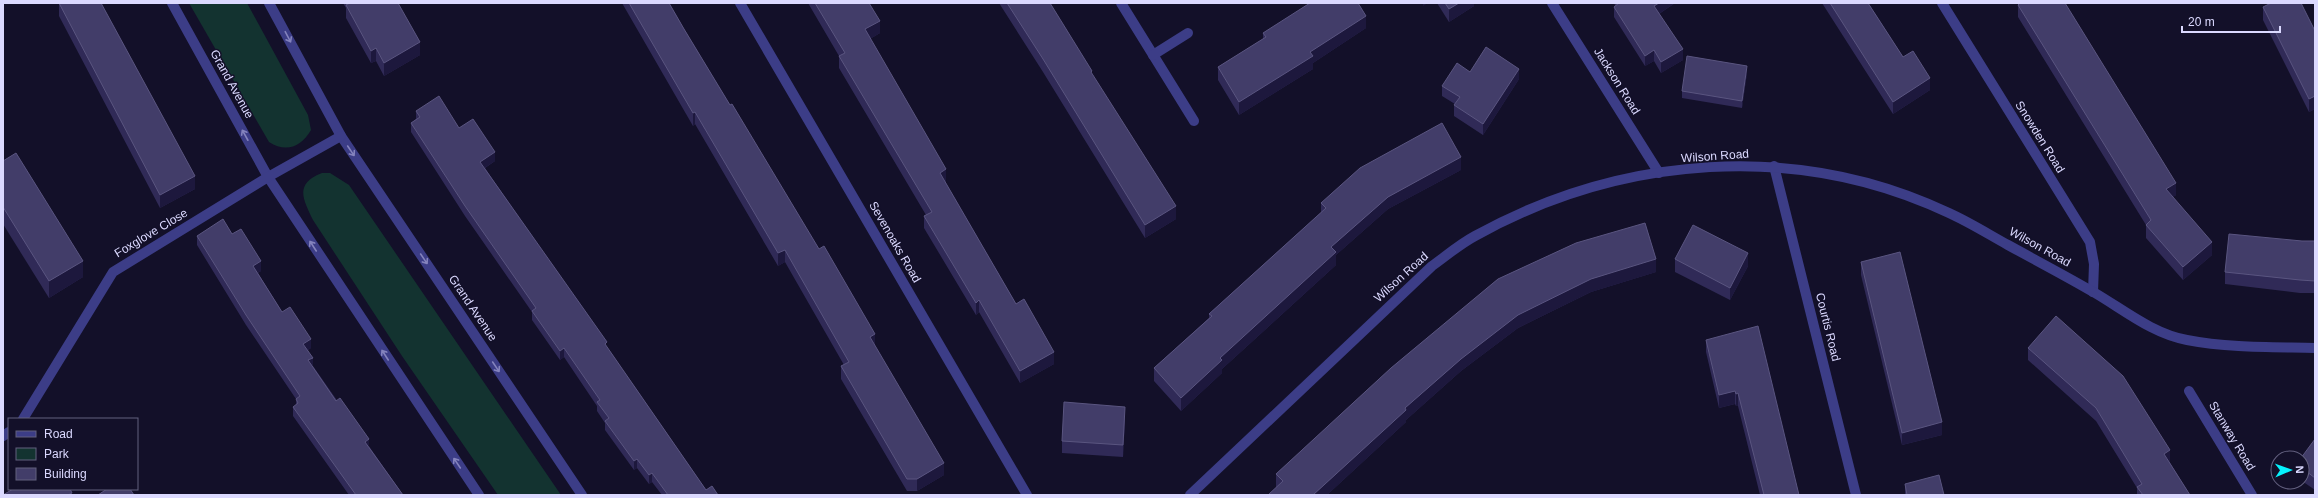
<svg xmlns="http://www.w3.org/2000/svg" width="2318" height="498" viewBox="0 0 2318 498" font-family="Helvetica,sans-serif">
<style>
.green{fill:#133330}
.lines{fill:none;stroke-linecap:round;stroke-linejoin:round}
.minor{stroke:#3c3d87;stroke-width:10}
.wall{fill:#302a57}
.shaded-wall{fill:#1d183d}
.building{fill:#423d69;stroke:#5a5580}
.oneway{stroke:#8483bd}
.labels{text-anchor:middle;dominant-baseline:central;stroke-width:3;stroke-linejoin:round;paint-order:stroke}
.street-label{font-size:12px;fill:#dbd9ff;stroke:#131029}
</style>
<rect width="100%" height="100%" fill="#131029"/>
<!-- green -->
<g class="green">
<path d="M189,3h58l61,112 3,15c-10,17 -25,23 -42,12z"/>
<path d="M322,173h8l19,12 212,310h-63l-96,-139 -89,-136c-10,-21 -19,-36 9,-47z"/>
</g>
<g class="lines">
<!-- minor -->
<g class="minor">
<path d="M172,3l96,174 211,318"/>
<path d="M269,3l72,133 241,359"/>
<path d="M740,3l287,492"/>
<path d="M1121,3l73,118"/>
<path d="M1552,3l107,170"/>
<path d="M1942,3l148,239 4,22 -1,28"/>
<path d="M1153,55l35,-22"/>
<path d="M1774,166l82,329"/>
<path d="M2189,391l63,104"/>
<path d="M23,419l90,-147 155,-95 73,-41"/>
<path d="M3,436l6,-4"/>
<path d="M1190,495l242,-229c14,-10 28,-22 43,-30 146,-81 322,-95 474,-23 20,9 39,21 59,32 29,16 58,31 87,48 29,17 58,41 92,47 41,8 86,7 128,8"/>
</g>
</g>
<!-- wall -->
<g class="wall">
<path d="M59,3l136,186 -35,19 -101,-192z"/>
<path d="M343,3h55l22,52 -36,21 -8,-15 -5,2 -25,-45v-10z"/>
<path d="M622,3h47l15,26 191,317 69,129 -27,16h-10l-66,-112v-13l3,-1 -59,-103 -7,4 -83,-142 -2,2z"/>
<path d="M808,3h61l11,30 -10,6 76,143h-1l71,122 38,60 -34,19 -41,-71 -3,3 -52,-87v-12l2,-1 -87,-147v-12z"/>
<path d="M999,3h51l126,216 -31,19 -102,-166z"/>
<path d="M1437,3h37v3l-25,16z"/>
<path d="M1614,3h61l-16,11 24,46 -22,13 -7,-12 -9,5 -31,-49v-10l1,-2z"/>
<path d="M1822,3h46l35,54 27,33 -37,24z"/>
<path d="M2018,5l158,190 -3,2 39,58 -29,25 -37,-42v-13l-128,-208z"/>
<path d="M2263,7l52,24v78l-6,3 -46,-92z"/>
<path d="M1366,28l-53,35v6l-74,46 -21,-35v-13l45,-28v-6z"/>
<path d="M1747,73l-5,35 -60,-10v-7z"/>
<path d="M1519,79l-36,56 -29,-19v-11l1,-1 -13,-8v-10z"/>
<path d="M416,111l43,17 36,33 -10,7 122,179 99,143 12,5h-56l-10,-13 -3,2 -12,-16 -3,2 -29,-40v-7l-8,-12v-5l-33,-49 -4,3 -28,-40v-8l-67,-96 -54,-84v-9l5,-4z"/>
<path d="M3,161l80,116 -34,21 -46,-74z"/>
<path d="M1461,170l-73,39 -52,46v10l-114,104v4l-41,38 -27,-30v-13l55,-50v-4l112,-101v-10z"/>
<path d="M232,234l29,37 -3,2 24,39 29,36 -3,2 5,16 90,129h-54l-56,-79v-9l3,-2v-6l-50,-74 -49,-80v-9z"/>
<path d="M2302,241h13v52h-15l-75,-9v-12z"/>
<path d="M1675,259l73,7 -18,34 -55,-28z"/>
<path d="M1861,262l81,173 -40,10 -41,-170z"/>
<path d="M1656,272l-65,20 -73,36 -57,43 -55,49v2l-79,73h-59l9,-8h-1v-13l222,-195z"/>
<path d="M1706,340l93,155h-39l-22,-89h-2l-1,-2 -16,4 -13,-56z"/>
<path d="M2028,348l142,115 20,32h-53v-7l-41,-67 -68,-61z"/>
<path d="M1125,420l-2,37 -61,-4v-12z"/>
<path d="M2315,439v51l-13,-9v-23z"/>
<path d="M1905,484l39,11h-39z"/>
</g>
<!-- shaded-wall -->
<g class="shaded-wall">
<path d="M1423,3h5l-5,3z"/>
<path d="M1459,3h15v3l-25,16v-13z"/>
<path d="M1659,3h16l-21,14v-11z"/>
<path d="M1366,16v12l-53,35v6l-74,46v-13l71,-50z"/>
<path d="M880,21v12l-15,9v-13z"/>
<path d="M420,42v13l-36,21v-13z"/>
<path d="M376,48v13l-5,2v-12z"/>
<path d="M1683,49v11l-22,13v-11z"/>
<path d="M1654,50v11l-9,5v-10z"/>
<path d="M1747,66v7l-5,35v-7z"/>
<path d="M1519,69v10l-36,56v-11z"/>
<path d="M1930,78v12l-37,24v-12z"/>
<path d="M2315,96v13l-6,3v-13z"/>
<path d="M695,112v12l-2,2v-13z"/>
<path d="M495,152v9l-15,10v-9z"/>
<path d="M1461,157v13l-73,39 -52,46v10l-114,104v4l-41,38v-13l39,-40 111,-111 57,-50z"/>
<path d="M946,169v13l-6,3v-12z"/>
<path d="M195,176v13l-35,19v-13z"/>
<path d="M2176,183v12l-10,7v-13z"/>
<path d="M1176,206v13l-31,19v-13z"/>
<path d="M2212,242v13l-29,25v-13z"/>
<path d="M785,250v12l-7,4v-13z"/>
<path d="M1748,253v13l-18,34v-12z"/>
<path d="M1656,259v13l-65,20 -73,36 -57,43 -55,49v2l-79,73h-14l92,-87 56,-49 57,-44 73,-36z"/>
<path d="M83,261v16l-34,21v-17z"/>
<path d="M261,261v10l-8,5v-10z"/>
<path d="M979,300v12l-3,3v-12z"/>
<path d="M875,334v12l-5,-9z"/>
<path d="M311,339v9l-8,5v-9z"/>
<path d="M564,348v9l-4,3v-9z"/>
<path d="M1054,352v12l-34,19v-12z"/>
<path d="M313,358v9l-5,-7z"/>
<path d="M1735,391v13l-16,4v-13z"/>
<path d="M1738,393v13h-2v-12z"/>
<path d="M1125,407v13l-2,37v-12z"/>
<path d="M1942,422v13l-40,10v-12z"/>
<path d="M369,439v9l-4,-6z"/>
<path d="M2170,450v13l-6,-9z"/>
<path d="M637,459v9l-3,2v-9z"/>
<path d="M944,463v12l-27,16v-12z"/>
<path d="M652,473v9l-3,2v-9z"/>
</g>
<!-- building -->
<g class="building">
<path d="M59,3h42l94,173 -35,19z"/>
<path d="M350,3h48l22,39 -36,21 -8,-15 -5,3 -25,-46z"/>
<path d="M629,3h40l15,26 46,76 2,-1 87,145 5,-3 51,88 -5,3 74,126 -27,16h-10l-66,-113 8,-4 -64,-112 -7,3 -83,-141 -2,1z"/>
<path d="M815,3h54l11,18 -15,8 81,140 -6,4 76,131 8,-5 30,53 -34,19 -41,-71 -3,3 -52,-87 8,-4 -93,-156 6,-3z"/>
<path d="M1007,3h43l42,68 -1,1 85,134 -31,19 -102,-166z"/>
<path d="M1310,3h48l8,13 -56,36 3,4 -74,46 -21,-35 48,-30 -3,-4z"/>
<path d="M1445,3h14l-10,6z"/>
<path d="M1619,3h40l-5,3 29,43 -22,13 -7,-12 -9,6 -31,-49z"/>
<path d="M1830,3h38l35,54 10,-6 17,27 -37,24z"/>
<path d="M2020,3h45l111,180 -10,6 46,53 -29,25 -37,-42 5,-5 -133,-215z"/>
<path d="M2271,3h30l14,28v65l-6,3 -46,-92z"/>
<path d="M1486,47l33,22 -36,55 -29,-19 6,-8 -18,-11 15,-23 13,9z"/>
<path d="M1687,56l60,10 -5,35 -60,-10z"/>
<path d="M439,96l20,32 14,-9 22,33 -15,10 127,180 -2,2 101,146 6,-4 6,9h-50l-16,-22 -3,2 -12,-16 -3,2 -29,-40 4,-3 -12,-16 3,-2 -36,-52 -4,3 -28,-40 4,-3 -71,-102 -54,-83 9,-6 -4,-6z"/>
<path d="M1442,123l19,34 -73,40 -57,50 5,5 -116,106 2,2 -41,38 -27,-30 58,-52 -3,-2 117,-106 -5,-5 39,-35z"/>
<path d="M16,153l67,108 -34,20 -46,-74v-46z"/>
<path d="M223,219l9,15 9,-5 20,32 -8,5 29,46 8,-5 21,32 -8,5 10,14 -5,2 28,41 4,-3 29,41 -4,3 38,53h-47l-63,-88 5,-4 -2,-4 4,-3 -54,-81 -49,-79z"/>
<path d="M1645,223l11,36 -65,20 -73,36 -57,44 -56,49 1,2 -93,85h-45l15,-14 -7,-7 115,-106 107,-89 78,-36z"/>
<path d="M1693,225l55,28 -18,35 -55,-29z"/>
<path d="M2229,234l73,7h13v40l-15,-1 -75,-8z"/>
<path d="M1900,252l42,170 -40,11 -41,-171z"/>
<path d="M2056,316l67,60 47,74 -6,4 26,41h-47l-6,-8 5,-3 -46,-76 -68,-60z"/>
<path d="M1758,326l41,169h-35l-26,-102 -2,1 -1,-3 -16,4 -13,-55z"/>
<path d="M1064,402l61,5 -2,38 -61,-4z"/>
<path d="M2315,439v39l-13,-10v-10h-1z"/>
<path d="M1939,475l5,20h-37l-2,-11z"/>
<path d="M13,489h57l2,4 -4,2h-65z"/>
<path d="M107,489h23l4,6h-36z"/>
</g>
<!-- one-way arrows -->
<defs><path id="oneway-shaft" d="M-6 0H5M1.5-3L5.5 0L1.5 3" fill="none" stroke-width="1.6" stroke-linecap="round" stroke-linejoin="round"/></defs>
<g class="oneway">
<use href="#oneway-shaft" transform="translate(288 37) rotate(62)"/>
<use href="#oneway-shaft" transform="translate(245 135) rotate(-119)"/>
<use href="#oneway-shaft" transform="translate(351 151) rotate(56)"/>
<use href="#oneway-shaft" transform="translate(313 246) rotate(-123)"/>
<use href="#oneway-shaft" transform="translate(424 259) rotate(56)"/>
<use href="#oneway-shaft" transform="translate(385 355) rotate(-123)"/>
<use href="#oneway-shaft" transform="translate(496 367) rotate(56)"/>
<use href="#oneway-shaft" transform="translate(457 463) rotate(-124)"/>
</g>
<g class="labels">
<!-- street labels -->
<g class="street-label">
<text transform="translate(1617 81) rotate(58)">Jackson Road</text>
<text transform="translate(232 84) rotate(61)">Grand Avenue</text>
<text transform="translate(2040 137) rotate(58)">Snowden Road</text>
<text transform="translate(1715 156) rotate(-4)">Wilson Road</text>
<text transform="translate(151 233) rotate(-31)">Foxglove Close</text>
<text transform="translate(895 242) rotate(60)">Sevenoaks Road</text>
<text transform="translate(2040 247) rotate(29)">Wilson Road</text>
<text transform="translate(1401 277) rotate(-42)">Wilson Road</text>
<text transform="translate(473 308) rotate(56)">Grand Avenue</text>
<text transform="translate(1828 327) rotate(76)">Courtis Road</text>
<text transform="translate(2232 436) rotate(59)">Stanway Road</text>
</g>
</g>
<!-- border -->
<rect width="2318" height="498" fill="none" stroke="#dbd9ff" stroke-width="8"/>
<!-- legend -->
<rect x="8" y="418" width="130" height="72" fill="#131029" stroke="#63607f"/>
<rect x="16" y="431" width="20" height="6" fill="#3c3d87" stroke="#63607f"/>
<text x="44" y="438" font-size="12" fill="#dbd9ff">Road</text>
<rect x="16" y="448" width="20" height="12" fill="#133330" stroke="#63607f"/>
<text x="44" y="458" font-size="12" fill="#dbd9ff">Park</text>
<rect x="16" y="468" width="20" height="12" fill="#423d69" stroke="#63607f"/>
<text x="44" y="478" font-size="12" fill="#dbd9ff">Building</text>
<!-- north arrow -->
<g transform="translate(2290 470) rotate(88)"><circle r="19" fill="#131029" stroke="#63607f"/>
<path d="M0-3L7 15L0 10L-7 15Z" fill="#06f2fd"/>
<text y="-6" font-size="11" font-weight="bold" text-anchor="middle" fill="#dbd9ff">N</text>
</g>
<!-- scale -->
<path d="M2182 26v6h98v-6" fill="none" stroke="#dbd9ff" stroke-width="2"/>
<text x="2188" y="26" font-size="12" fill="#dbd9ff" stroke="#131029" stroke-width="3" paint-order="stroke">20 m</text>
</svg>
